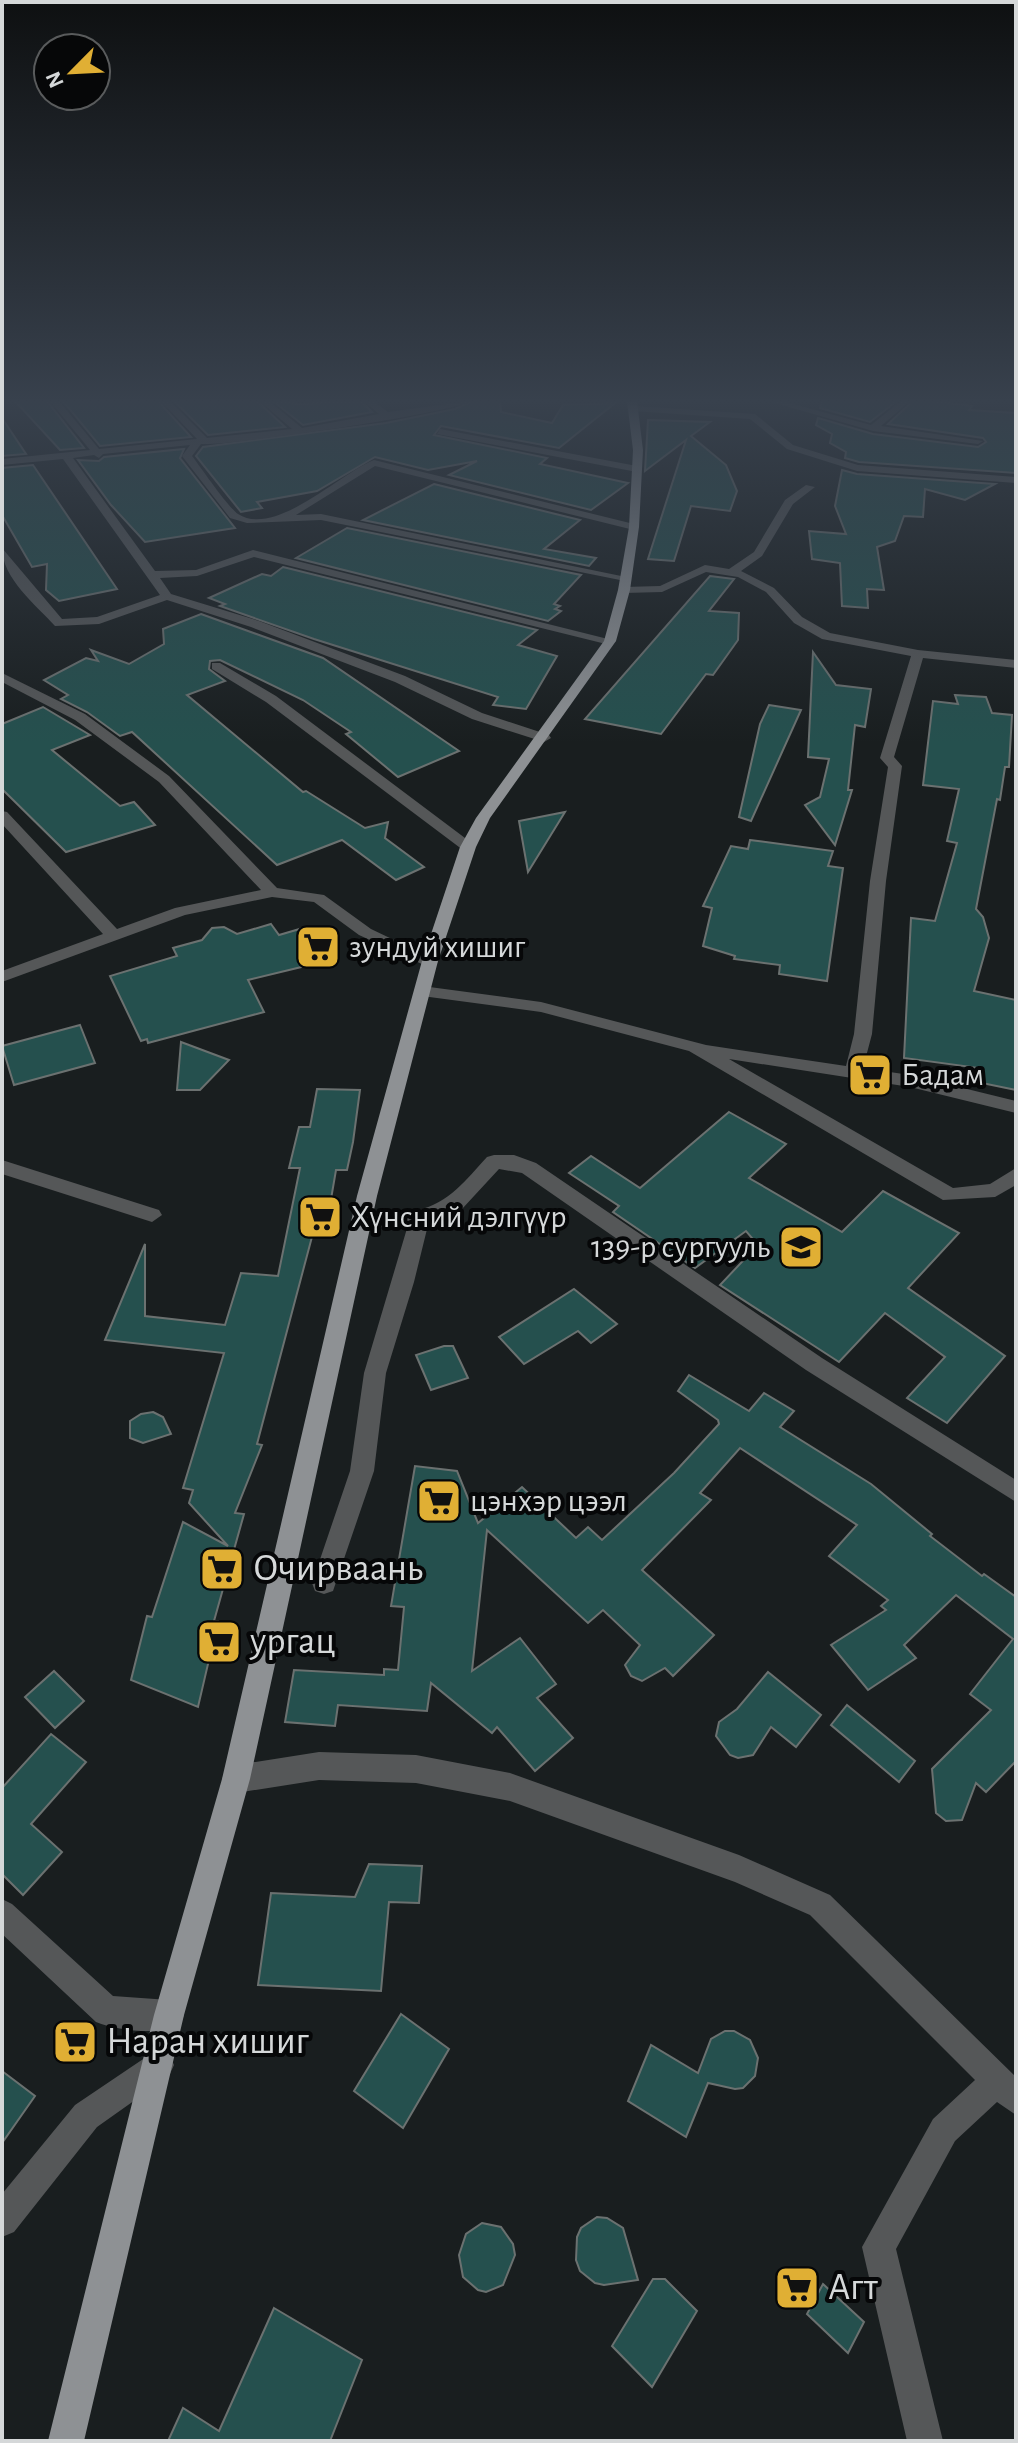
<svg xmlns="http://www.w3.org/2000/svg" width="1018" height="2443" viewBox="0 0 1018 2443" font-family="'Alegreya Sans',sans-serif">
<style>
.building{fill:#25504e;stroke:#6b7170;stroke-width:2}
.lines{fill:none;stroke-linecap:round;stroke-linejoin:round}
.minor{fill:#555758;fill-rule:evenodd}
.major{fill:#8e9194;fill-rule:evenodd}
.labels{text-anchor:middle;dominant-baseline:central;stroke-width:8;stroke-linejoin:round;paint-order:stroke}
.poi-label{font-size:32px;fill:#d5d8d9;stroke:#060708;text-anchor:start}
.near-poi-label{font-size:38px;fill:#d5d8d9;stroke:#060708;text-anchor:start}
</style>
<rect width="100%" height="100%" fill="#191e1f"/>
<!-- building -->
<g class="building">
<path d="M15,401h32l37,47 -24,2z"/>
<path d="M63,401h95l33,36 -91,9z"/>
<path d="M174,401h83l28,26 -77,8z"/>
<path d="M273,401l26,3 62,-3 11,11 -69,13z"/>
<path d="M473,401h27l1,11 51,11 11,-18 52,-2 -56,45 -118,-22 -7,9 113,23 -7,6 88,19 -37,27 -142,-35 28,-14 -49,9 -53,-13 -58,34 -60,11 5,6 -21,4 -45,-56 7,-9 183,-24 69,-14z"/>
<path d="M822,401h75l-27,21 -50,-14z"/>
<path d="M913,401h20l39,5 -3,4 47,3v60l-157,-11 -14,-4 1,-6 -16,-9 2,-9 -16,-9 2,-7 55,16 105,13 8,-5 -3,-4 -95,-14z"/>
<path d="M2,418l24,36 -24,2z"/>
<path d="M648,420l62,2 -19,14 35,29 11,26 -7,20 -39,-5 -17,55 -26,-2 38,-119 -41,31z"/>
<path d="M184,449l-4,9 55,70 -90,14 -34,-37 -33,-45 21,1 5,-4z"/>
<path d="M33,465l84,124 -58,12 -13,-11 1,-26 -15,3 -30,-52v-47z"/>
<path d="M842,470l15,4 138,10 -30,16 -40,-11 -2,28 -19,-1 -9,25 -18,6 7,43 -17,-1 1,19 -26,-2 -2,-43 -28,-4 -3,-28 37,3 -11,-28z"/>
<path d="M434,484l146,36 -36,29 52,9 -7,8 -226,-46z"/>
<path d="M347,528l234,47 -27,29 6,2 -5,3 6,2 -13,10 -252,-63z"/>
<path d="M283,567l254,63 -19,15 39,11 -31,53 -33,-4 5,-8 -184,-58 -94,-33 5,-2 -16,-6 53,-24 9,2z"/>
<path d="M710,576l24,3 -25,32 30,2 -1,27 -25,35 -7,-1 -45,60 -76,-15z"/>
<path d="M201,614l122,44 136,93 -61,26 -52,-43 5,-2 -48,-32 -83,-40 -10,1 -1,8 16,12 -38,14 116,97 3,-1 59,37 23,-6 -3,16 39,29 -28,13 -54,-40 -65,25 -145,-133 -12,4 -33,-24 -26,-13 7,-4 -24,-15 42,-22 12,3 -7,-11 38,14 35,-20 -1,-15z"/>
<path d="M813,652l23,33 35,4 -6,38 -10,-2 -7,65h4l-17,55 -30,-40 15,-8 9,-38 -21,-2z"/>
<path d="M955,695l31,2 6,16 20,2 -3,52h-4l-5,33 -3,-1 -21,110 7,8 6,21 -15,53 42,9v90l-39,-8 2,-14 -75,-10 7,-140 24,3 22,-78 -10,-2 12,-52 -36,-4 10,-84 25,3z"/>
<path d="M769,705l32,5 -50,111 -12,-4 21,-93z"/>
<path d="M43,707l47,28 -38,15 68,56 14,-4 21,23 -89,27 -64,-63v-65z"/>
<path d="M565,812l-37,60 -9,-51z"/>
<path d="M750,840l83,11 -5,15 15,2 -16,113 -48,-7 1,-9 -46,-6 1,-3 -32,-10 9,-38 -9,-2 28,-60 17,3z"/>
<path d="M271,924l8,11 24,-7 23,33 -78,19 16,32 -116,31 -1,-4 -6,2 -31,-65 67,-20 -4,-8 29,-8 10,-12 12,-1 13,7z"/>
<path d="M80,1025l15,38 -81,22 -12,-39z"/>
<path d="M181,1042l48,18 -29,30h-23z"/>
<path d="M317,1089l43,1 -7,52 -6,28h-11l-11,64 -12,-1 -56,211 5,1 -27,68 9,1 -30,107h4l-20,86 -67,-27 16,-64 5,1 31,-95 45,24 -39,-43 4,-13 -10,-2 41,-135 -119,-13 40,-96v72l80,9 16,-52 37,3 22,-108h-11l10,-41h11z"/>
<path d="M729,1112l57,32 -37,34 93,54 41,-41 76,42 -51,55 97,68 -58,67 -40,-25 38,-41 -60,-44 -46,49 -119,-77 38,-40 -12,-14 -51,37 -82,-56 6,-6 -50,-33 22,-17 49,32z"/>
<path d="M574,1289l43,35 -26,19 -13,-12 -54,33 -25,-27z"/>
<path d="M444,1346h9l15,32 -37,12 -15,-35z"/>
<path d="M689,1375l60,36 15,-18 30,18 -14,16 91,57 61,50 -2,2 52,40 2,-2 32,23v164l-30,31 -10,-9 -14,37 -16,1 -10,-8 -4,-44 59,-59 -21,-16 43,-55 -57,-44 -52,50 12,13 -48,32 -37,-45 55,-35 -5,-4 7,-6 -59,-44 28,-31 -117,-77 -40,45 11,7 -69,70 72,65 -41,41 -8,-8 -23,13 -11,-5 -6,-11 15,-20 -37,-35 -15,13 -101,-93 -15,141 48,-33 36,46 -19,14 36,40 -38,33 -38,-44 -5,6 -61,-50 -4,28 -89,-6 -3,21 -50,-4 9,-52 90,5v-6l14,1 6,-63 -13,-1 24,-140 42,5 21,52 44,-36 54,51 12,-11 14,13 72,-67 45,-49 -1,-4 -40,-29z"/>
<path d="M153,1412l10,5 8,17 -28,9 -13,-5v-17l11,-7z"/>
<path d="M54,1671l30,30 -29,27 -30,-31z"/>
<path d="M768,1672l53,43 -25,32 -25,-20 -18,28 -15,3 -8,-3 -14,-19 3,-14 18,-13z"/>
<path d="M847,1705l68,56 -16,21 -68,-57z"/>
<path d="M51,1734l35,28 -55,62 31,28 -39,43 -21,-21v-86z"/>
<path d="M369,1864l53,2 -3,37 -30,-1 -8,89 -123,-6 13,-92 84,4z"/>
<path d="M401,2014l48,35 -46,79 -49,-37z"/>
<path d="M725,2031h9l16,9 8,18 -3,18 -12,12 -8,1 -27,-6 -22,54 -58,-36 23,-56 47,28 13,-34z"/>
<path d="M2,2071l33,25 -33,47z"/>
<path d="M597,2217l10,1 16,10 15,52 -34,5 -9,-2 -15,-12 -4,-11 1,-23 4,-9z"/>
<path d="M482,2223l19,4 12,17 2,11 -12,30 -17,7 -8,-2 -15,-13 -4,-22 7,-21z"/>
<path d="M653,2279h12l32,32 -45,76 -40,-41z"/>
<path d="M823,2284l41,38 -16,31 -41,-39z"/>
<path d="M274,2308l88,52 -32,81h-162l15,-33 36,23z"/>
</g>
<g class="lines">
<!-- minor -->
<g class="minor">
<path d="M50,401h9l40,48 98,-10 -36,-38h9l37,37 85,-9 -32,-28h9l33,27 77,-14 -15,-13h9l15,11 82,-11c-17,12 -240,45 -269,43l-9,12c10,13 35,50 46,58 37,24 101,-40 136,-54l264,65 1,2 -5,3 -259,-64 -79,49 25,-1 305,63 4,1v4l-309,-62 -74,3 -17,-5 -48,-62 8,-11 -87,9 -4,4 -5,-3 -21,3 82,113 41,-1 57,-20 363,91 -6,4 -356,-88 -57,19 -37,2 11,16 88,27 146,55 77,37 67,22 2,3 -7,4 -72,-23 -77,-37 -144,-55 -84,-27 -68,24 -44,2c-19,-21 -53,-48 -53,-78l60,71 35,-2 63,-22 -97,-136 -61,6v-6l88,-9z"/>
<path d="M768,401h14l89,24 30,-24h9l-29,25 102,15 -5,3 -105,-13z"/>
<path d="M636,406l119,8 38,31 65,20 158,12v6l-159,-12 -70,-22 -37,-30 -117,-8z"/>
<path d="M440,429l197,37 5,3 -5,3 -200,-38z"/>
<path d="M806,485l9,2 -22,17 -31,52 -21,15 33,17 28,29 28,16 88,17 98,10v8l-93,-10 -29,99 8,9 -16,115 -14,153 -9,34 47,7 106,26v12l-106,-26 -181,-28 224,129 37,-4 26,-16v17l-21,12 -52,3 -254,-149 -148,-39 -119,-16 -8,-5 8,-5 119,16 165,43 140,21 8,-32 16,-153 18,-114 -8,-9 31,-102 -89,-17 -28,-16 -28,-31 -28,-15 -32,-5 -44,20 -38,1 -6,-3 6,-3 36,-1 45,-21 24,4 25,-17 31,-52z"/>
<path d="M212,663h8l56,33 197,148v6h-10l-197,-148 -54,-33z"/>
<path d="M2,673l83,41 84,62 108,112 47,7 47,34 67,32 -2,4h-12l-65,-30 -45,-33 -42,-5 -87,18 -183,67v-11l101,-37 -101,-110v-13l5,1 110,117 58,-21 86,-18 -102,-108 -84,-62 -73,-38z"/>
<path d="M494,1155h20l22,8 286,195 194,122v22l-210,-132 -284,-197 -23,-4 -37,40 -33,12 -15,61 -28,91 -12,98 -41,120 -9,3 -9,-3 -3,-8 38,-112 14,-98 44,-148 -47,4 -10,-7c10,-16 49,-8 67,-12 31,-7 48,-30 69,-53z"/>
<path d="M2,1160l157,50 3,5 -10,7 -150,-48z"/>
<path d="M319,1752l97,3 94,18 229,82 91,40 186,182v38l-19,-13 -42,39 -59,108 47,192h-36l-45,-194 71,-128 42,-39 -165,-165 -75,-33 -225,-81 -94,-18 -97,-3 -83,13 -10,-4 -4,-10 4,-10 10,-4z"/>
<path d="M2,1899l10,5 101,92 56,4 11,4 4,11 -4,11c-22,9 -62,5 -84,-4l-94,-88z"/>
<path d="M158,2049l11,5 5,11 -5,11 -72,51 -83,105 -12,5v-43l73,-89z"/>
</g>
<!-- major -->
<path class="major" d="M627,401h10l6,49 -4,77 -9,63 -14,51 -126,177 -14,29 -38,114 -61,235 -127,583 -66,236 -100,426h-36l106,-426 68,-236 135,-583 65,-235 38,-114 16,-29 128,-177 14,-51 11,-63 4,-77z"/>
</g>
<!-- sky -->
<linearGradient id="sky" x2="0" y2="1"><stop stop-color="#0e1011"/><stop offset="0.54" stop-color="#38414d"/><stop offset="1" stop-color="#38414d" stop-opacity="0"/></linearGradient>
<rect width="1018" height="743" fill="url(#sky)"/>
<!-- icons -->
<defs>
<g id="supermarket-square" transform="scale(2.3)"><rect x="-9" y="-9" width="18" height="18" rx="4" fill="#e0af34" stroke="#060708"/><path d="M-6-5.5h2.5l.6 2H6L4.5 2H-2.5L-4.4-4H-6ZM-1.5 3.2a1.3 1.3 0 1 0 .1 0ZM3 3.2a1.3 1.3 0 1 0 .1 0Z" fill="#111"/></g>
<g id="school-square" transform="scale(2.3)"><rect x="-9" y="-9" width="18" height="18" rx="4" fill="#e0af34" stroke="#060708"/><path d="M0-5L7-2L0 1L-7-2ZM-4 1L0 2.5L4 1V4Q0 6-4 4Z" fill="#111"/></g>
</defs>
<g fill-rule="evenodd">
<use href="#supermarket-square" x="318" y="947"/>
<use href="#supermarket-square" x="870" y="1075"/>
<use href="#supermarket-square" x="320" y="1217"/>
<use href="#school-square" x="801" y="1247"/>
<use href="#supermarket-square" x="439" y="1501"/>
<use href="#supermarket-square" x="222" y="1569"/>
<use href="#supermarket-square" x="219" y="1642"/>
<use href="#supermarket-square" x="75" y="2042"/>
<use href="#supermarket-square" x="797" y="2288"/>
</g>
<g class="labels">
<!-- poi labels -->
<g class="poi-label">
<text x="349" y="947">зундуй хишиг</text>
<text x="901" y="1075">Бадам</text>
<text x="351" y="1217">Хүнсний дэлгүүр</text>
<text x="770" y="1247" text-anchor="end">139-р сургууль</text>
<text x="470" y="1501">цэнхэр цээл</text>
</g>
<!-- near-poi labels -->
<g class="near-poi-label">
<text x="253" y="1569">Очирваань</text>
<text x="250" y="1642">ургац</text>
<text x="106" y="2042">Наран хишиг</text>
<text x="828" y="2288">Агт</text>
</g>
</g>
<!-- border -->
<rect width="1018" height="2443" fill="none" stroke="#d5d8d9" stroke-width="8"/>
<!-- north arrow -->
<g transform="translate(72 72) rotate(246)"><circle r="38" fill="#060708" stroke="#595b5c" stroke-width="2"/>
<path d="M0-6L14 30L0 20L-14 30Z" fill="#e0af34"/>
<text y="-12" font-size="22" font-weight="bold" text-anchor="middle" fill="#d5d8d9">N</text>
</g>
</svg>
